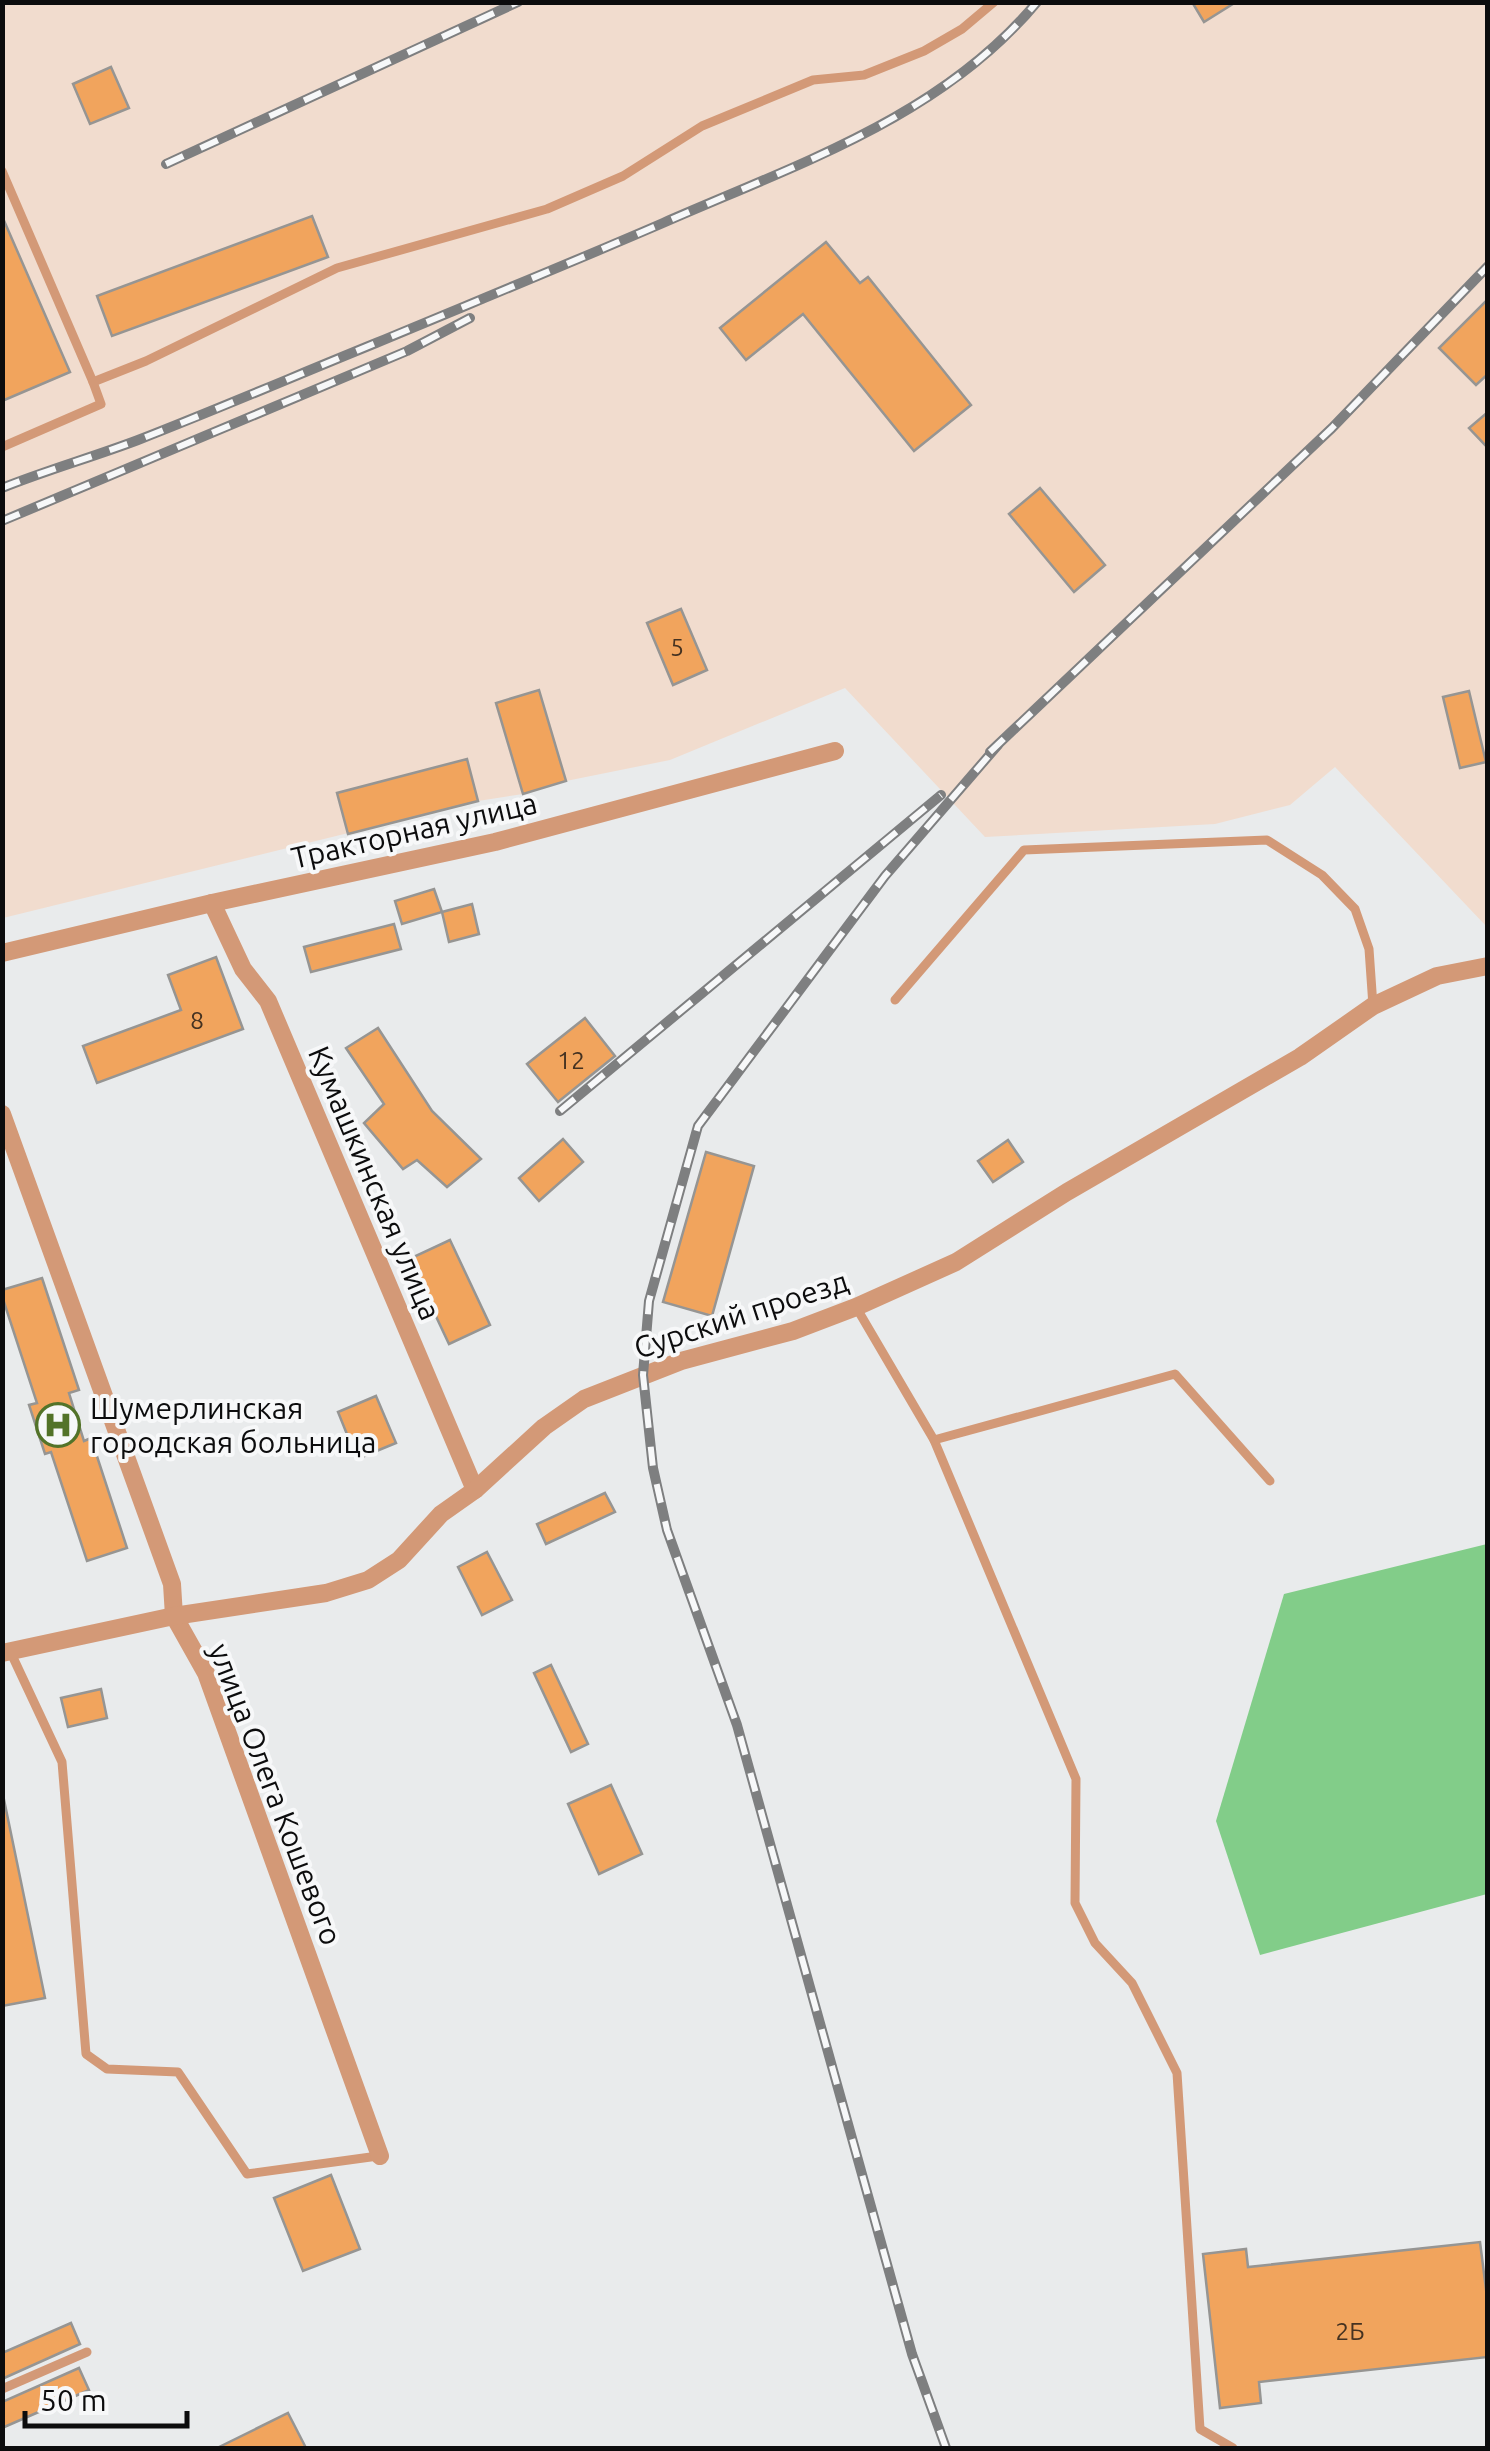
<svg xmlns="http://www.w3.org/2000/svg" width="1490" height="2451" viewBox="0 0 1490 2451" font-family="Ubuntu,sans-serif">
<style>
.industrial{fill:#f1dcce}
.green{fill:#82cd89}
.building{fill:#f1a45d;stroke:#969593;stroke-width:2.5}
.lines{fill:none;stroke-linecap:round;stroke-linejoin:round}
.lane{stroke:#d39977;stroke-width:9}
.street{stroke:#d39977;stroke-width:18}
.rail-casing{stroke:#7e7f80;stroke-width:10}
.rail{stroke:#f7f8f9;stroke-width:6;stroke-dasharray:19;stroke-linecap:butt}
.labels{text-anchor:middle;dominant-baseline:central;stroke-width:8;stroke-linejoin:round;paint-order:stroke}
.number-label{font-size:25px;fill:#453221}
.street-label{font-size:30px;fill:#0c0c0d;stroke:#f7f8f9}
.poi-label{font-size:30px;fill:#0c0c0d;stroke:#f7f8f9;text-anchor:start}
</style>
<rect width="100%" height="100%" fill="#e9ebec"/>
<!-- industrial -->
<path class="industrial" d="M2,3h1485v924l-152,-160 -45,38 -75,19 -230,13 -140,-149 -175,72 -104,21 -43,13 -45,7 -475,117z"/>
<!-- green -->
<path class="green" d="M1487,1544v350l-227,61 -44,-134 68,-227z"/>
<!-- building -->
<g class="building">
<path d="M1192,2h44l-32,20z"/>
<path d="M111,67l18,41 -39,16 -17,-40z"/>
<path d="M2,216l68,156 -68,29z"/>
<path d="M312,216l16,41 -216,79 -15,-40z"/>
<path d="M826,242l34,41 8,-6 103,128 -57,46 -111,-137 -57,46 -26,-32z"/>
<path d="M1488,299v75l-12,11 -37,-37z"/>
<path d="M1488,412v36l-19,-20z"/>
<path d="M1040,488l65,77 -31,27 -65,-78z"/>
<path d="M681,609l26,61 -34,15 -26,-62z"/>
<path d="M539,690l27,91 -43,13 -27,-91z"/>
<path d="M1469,691l17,71 -26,6 -17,-71z"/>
<path d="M467,759l11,42 -130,33 -11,-41z"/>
<path d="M434,889l8,23 -40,12 -7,-23z"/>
<path d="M472,904l7,30 -30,8 -7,-30z"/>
<path d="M394,924l7,25 -90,23 -7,-25z"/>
<path d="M216,957l27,72 -146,54 -14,-37 98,-36 -13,-35z"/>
<path d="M585,1018l30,38 -57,46 -31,-38z"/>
<path d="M378,1028l54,83 49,48 -34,28 -30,-27 -14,9 -39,-46 20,-19 -38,-56z"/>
<path d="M563,1139l20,23 -44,39 -20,-23z"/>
<path d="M1008,1140l15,22 -30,20 -15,-21z"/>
<path d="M706,1152l48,14 -42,150 -49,-14z"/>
<path d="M450,1240l40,85 -41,19 -40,-85z"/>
<path d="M42,1278l37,112 -10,3 15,48 7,-3 36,110 -40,13 -36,-109 -6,2 -16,-49 8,-2 -35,-107v-6z"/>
<path d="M376,1396l20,47 -39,16 -19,-47z"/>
<path d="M605,1493l10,19 -69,32 -9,-20z"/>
<path d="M487,1552l25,48 -30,15 -24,-48z"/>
<path d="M551,1665l37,79 -17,8 -37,-79z"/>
<path d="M101,1689l6,29 -39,9 -7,-29z"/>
<path d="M611,1785l31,69 -43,20 -31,-70z"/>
<path d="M2,1790l43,208 -43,8z"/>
<path d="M331,2175l29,74 -57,22 -29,-73z"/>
<path d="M1480,2242l8,63v52l-229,25 2,21 -41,5 -17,-154 43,-5 2,18z"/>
<path d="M71,2323l9,21 -78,35v-26z"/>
<path d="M79,2368l10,22 -87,38v-26z"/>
<path d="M288,2413l18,35h-89z"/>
</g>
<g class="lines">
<!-- lane -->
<g class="lane">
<path d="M2,171l91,211"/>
<path d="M2,447l99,-43 -8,-22 53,-21 191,-93 210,-59 76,-33 79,-50 111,-46 51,-5 60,-24 38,-22 32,-27"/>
<path d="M895,1000l129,-150 243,-10 55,35 33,34 14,40 4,57"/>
<path d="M856,1307l78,133 142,339 -1,124 20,40 37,40 45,90 23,356 33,19"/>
<path d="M934,1440l241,-66 95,107"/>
<path d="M10,1651l52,111 24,292 21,15 71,3 69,102 131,-18"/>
<path d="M2,2389l85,-37"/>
</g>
<!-- street -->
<g class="street">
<path d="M212,903l31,66 25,32 207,489"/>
<path d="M2,953l210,-50 283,-61 340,-91"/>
<path d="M2,1114l170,470 2,32 32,57 174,483"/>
<path d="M2,1653l172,-37 152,-23 42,-13 31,-20 42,-46 34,-24 69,-63 40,-28 97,-38 112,-30 63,-24 100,-45 111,-70 233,-135 73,-51 64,-30 51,-10"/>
</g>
<!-- rail casing -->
<g class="rail-casing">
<g id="rail">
<path d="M166,164l352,-162"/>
<path d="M2,488c45,-18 91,-31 136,-48 80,-31 159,-65 238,-97 96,-40 192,-79 287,-120 132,-58 279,-106 374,-221"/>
<path d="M2,521l405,-170 63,-33"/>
<path d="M990,752l342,-324 156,-162"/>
<path d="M560,1111l381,-316"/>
<path d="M946,2448l-34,-94 -175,-629 -70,-195 -14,-62 -10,-93 6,-74 49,-175 187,-250 113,-131"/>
</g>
</g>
<!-- rail -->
<use href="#rail" class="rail"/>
</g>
<!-- icons -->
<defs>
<g id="hospital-ring" transform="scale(2.25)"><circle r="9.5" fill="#f7f8f9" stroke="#537329" stroke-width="1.5"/><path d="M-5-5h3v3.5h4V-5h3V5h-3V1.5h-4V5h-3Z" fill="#537329"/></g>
</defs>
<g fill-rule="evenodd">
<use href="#hospital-ring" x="58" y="1425"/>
</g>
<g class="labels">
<!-- number labels -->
<g class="number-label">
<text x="677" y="647">5</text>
<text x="197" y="1020">8</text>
<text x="571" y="1060">12</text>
<text x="1350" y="2331">2Б</text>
</g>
<!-- street labels -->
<g class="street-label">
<text transform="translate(414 830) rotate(-13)">Тракторная улица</text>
<text transform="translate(375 1183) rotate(67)">Кумашкинская улица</text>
<text transform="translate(741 1314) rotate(-18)">Сурский проезд</text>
<text transform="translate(276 1794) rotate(69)">улица Олега Кошевого</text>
</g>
<!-- poi labels -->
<g class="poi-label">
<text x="90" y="1408">Шумерлинская<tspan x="90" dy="34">городская больница</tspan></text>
</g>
</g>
<!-- border -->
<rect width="1490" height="2451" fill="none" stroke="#0c0c0d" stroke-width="10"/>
<!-- scale -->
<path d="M25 2411v15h162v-15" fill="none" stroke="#0c0c0d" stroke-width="5"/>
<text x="40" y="2411" font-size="30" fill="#0c0c0d" stroke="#f7f8f9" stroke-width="8" paint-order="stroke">50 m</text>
</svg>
